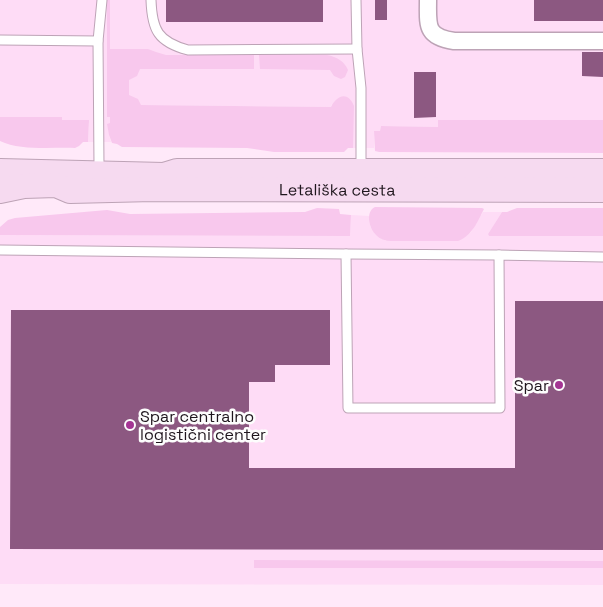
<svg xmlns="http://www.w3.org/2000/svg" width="603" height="607" viewBox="0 0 603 607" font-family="'Space Grotesk',sans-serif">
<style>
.built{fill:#fedcf6}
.green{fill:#f8c8ed}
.building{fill:#8c5881}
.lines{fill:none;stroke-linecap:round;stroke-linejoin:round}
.service-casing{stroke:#bda3b6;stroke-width:11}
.minor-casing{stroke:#bda3b6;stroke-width:19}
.secondary-casing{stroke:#bda3b6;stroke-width:26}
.service{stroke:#fff;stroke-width:9}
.minor{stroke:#fff;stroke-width:16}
.secondary{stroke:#f6daf0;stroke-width:24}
.poi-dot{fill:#a43593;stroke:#fdfdfd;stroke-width:2}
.labels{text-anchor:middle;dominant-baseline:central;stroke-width:5;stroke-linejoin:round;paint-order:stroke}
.street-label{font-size:16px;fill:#1f161d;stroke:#fdfdfd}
.poi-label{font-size:16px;fill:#1f161d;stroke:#fdfdfd;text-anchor:end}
</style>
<rect width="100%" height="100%" fill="#ffe9f9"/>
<!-- built -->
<g class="built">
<path d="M0,0h603v120h-164l-1,7 -57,-1 -1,5 -6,1v16h-21v-6l-21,-38 -1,3 -190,-2 -31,19h-2l1,11 2,7h-23l1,-19h-89z"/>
<path d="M483,212h19l-14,22 1,2h114v325l-349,-1v7l349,1v17l-603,-1v-349l350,1 1,-21 18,1 1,10 5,8 11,7h68l8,-2 9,-7z"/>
</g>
<!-- green -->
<g class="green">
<path d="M107,0h3v49h38l8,3 10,3h88v14h-114l-3,7 -8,4v15l9,4 3,6 190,2c6,-12 17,-16 23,-1l-1,42h-5l-4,4h-70l-27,-4 -125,-1 -5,-3 -5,-1 -3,-8 -2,-11 3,-1v-6h-3z"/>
<path d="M259,55h68c10,2 17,6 21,15l-3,7 -4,2 -7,-3 -4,-6 -70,-1z"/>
<path d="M0,117h62v3h27l-1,22h-5l-4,4 -4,2c-23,-1 -54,3 -75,-7z"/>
<path d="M438,120h165v33l-224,-1 -4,-1 -1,-20h6l1,-5 57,1z"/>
<path d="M375,207l107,1 2,1c-6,12 -12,27 -26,32h-67c-6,0 -11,-2 -15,-6 -7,-7 -11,-23 -1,-28z"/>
<path d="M317,208l22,1 1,5 11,1 -1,21 -350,-1v-8l8,-7 7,-2 92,-8 23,4 175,-2z"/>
<path d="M517,208h86v28h-114l-1,-2 14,-22h5z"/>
<path d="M254,560l349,1v7h-349z"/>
</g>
<!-- building -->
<g class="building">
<rect x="166" y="0" width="157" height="22"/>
<rect x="375" y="0" width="12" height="20"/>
<rect x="534" y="0" width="69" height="21"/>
<path d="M582,52h21v25l-21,-1z"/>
<path d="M414,72h22v45l-22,1z"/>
<path d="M515,301h88v249l-593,-1 1,-239h319v55h-55v17h-26v86h266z"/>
</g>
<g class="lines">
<!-- service casing -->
<g class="service-casing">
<g id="service">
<path d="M151,0c1,30 7,42 37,50l169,-1"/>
<path d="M356,0l1,49 4,39v81"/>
<path d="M0,40l98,1"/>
<path d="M99,166l-1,-125 4,-41"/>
<path d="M0,250l346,4 2,154h152l-1,-153 104,2"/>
<path d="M346,254l153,1"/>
</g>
</g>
<!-- minor casing -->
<g class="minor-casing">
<path id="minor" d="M428,0c0,25 -3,37 26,41h149"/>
</g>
<!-- secondary casing -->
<g class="secondary-casing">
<g id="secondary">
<path d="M0,171l164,4 13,-4h426"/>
<path id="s1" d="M0,191l24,-5 32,-1 14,6 83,-2 450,1"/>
</g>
</g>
<!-- service -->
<use href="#service" class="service"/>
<!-- minor -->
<use href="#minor" class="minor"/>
<!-- secondary -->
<use href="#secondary" class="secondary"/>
</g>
<!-- markers -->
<g class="poi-dot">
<circle cx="559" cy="385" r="5"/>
<circle cx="130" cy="425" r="5"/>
</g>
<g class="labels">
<!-- street labels -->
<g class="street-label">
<text stroke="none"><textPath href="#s1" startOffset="339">Letališka cesta</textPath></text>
</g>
<!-- poi labels -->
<g class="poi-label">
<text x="549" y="385">Spar</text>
<text x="140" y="416" text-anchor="start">Spar centralno<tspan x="140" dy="18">logistični center</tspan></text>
</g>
</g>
</svg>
